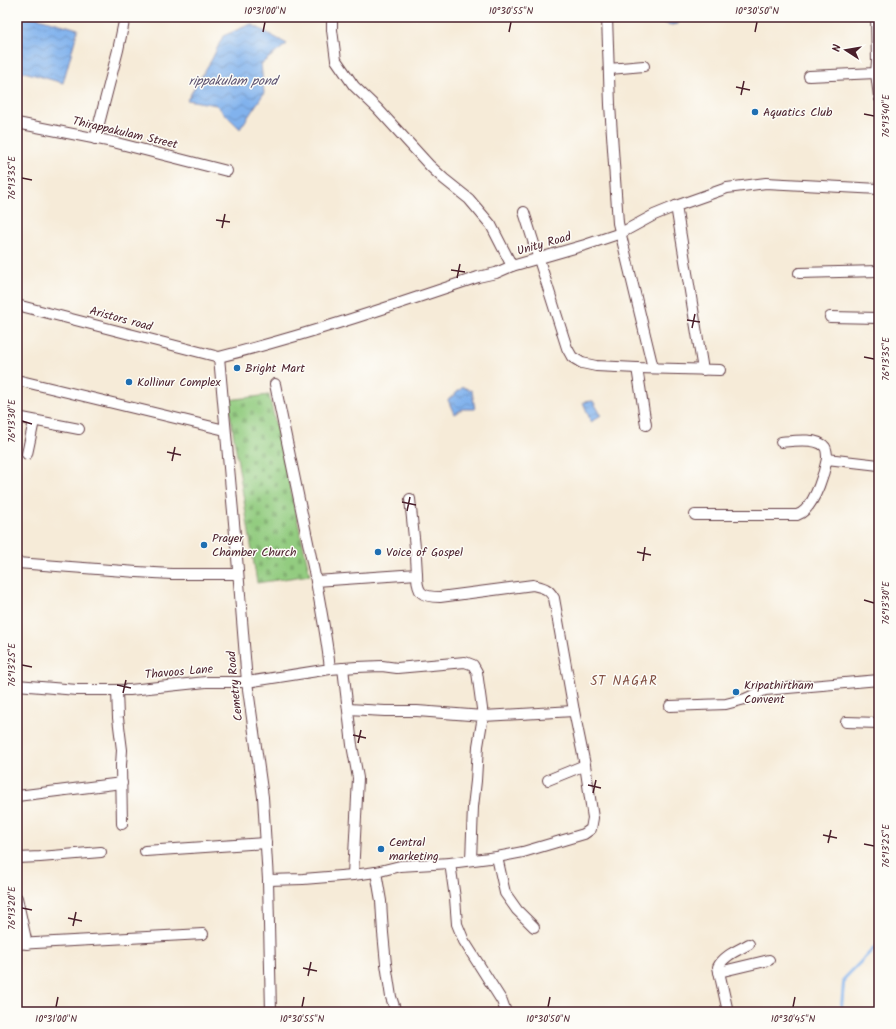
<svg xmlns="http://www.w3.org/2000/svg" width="896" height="1029" viewBox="0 0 896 1029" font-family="Kalam,sans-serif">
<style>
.cemetery{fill:url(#cemetery-stones);stroke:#6e7656}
.water{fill:url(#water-waves);stroke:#66688c}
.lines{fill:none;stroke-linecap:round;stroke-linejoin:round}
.stream{stroke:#81b2ed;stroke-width:3}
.minor-casing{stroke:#643e45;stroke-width:12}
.minor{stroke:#fff;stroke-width:10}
.ticks{fill:none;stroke:#4a1f2b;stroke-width:1.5}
.poi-dot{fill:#1f6fb2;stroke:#fdfcf7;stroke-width:1.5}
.labels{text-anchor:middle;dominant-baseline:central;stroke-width:3;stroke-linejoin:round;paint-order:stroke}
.poi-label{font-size:12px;fill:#4a1f2b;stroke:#fdfcf7;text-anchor:start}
.street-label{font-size:12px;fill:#4a1f2b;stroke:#fdfcf7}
.water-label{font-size:13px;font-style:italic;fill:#5d526f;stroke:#fdfcf7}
.neighbourhood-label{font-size:13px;letter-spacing:1px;fill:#835043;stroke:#fdfcf7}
.neatline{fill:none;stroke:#4a1f2b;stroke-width:1.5}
.ticks-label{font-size:10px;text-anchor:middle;fill:#4a1f2b}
</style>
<defs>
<pattern id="cemetery-stones" width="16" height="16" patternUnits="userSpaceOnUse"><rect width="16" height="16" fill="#93cc80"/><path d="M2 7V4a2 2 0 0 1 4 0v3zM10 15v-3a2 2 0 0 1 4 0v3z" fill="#80af6f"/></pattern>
<pattern id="water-waves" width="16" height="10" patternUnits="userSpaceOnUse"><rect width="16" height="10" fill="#81b2ed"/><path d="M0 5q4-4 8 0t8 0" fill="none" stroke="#6c90c0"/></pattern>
</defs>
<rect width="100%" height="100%" fill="#fdfcf7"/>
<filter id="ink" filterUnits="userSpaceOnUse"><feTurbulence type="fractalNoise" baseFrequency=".025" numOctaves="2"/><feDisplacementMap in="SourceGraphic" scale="8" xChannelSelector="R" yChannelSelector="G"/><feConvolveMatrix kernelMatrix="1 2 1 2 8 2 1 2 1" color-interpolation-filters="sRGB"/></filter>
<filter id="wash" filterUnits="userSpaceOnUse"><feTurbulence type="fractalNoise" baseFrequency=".012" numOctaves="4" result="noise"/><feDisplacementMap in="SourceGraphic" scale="16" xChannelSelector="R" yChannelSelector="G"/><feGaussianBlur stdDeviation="0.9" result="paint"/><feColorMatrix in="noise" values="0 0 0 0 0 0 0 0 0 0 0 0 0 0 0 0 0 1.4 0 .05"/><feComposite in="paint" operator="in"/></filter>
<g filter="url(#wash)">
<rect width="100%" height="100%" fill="#f6ebd8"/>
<!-- cemetery -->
<path class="cemetery" d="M269,395l41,180 -53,8 -29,-183z"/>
<!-- water -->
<g class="water">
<path d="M21,17h14l43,12 -15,54 -46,-13v-38z"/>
<path d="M656,17h24l-2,7 -7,1 -15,-4z"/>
<path d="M251,24l36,20 -26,20 3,29 -24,36 -24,-24 -29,-5 25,-41 11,-23z"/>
<path d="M463,387l9,4 3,18h-12l-9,5 -6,-14z"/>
<path d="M593,401l8,14 -10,7 -8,-20z"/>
</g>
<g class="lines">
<!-- stream -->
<path class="stream" d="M841,1012l3,-33 35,-36"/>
</g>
</g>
<g filter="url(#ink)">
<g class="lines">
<!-- minor casing -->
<g class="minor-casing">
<g id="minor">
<path d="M332,17v13l4,30 18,26 24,23 52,57 14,13 25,20 22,26 21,41"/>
<path d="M607,17l3,88 8,118 35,145"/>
<path d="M609,69l35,-3"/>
<path d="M876,73l1,-12 -1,-44"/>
<path d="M809,76l67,-3 3,24"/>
<path d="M17,123l96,19 114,29"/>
<path d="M95,139l23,-89 7,-33"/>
<path d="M676,206l27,164"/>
<path d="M524,212l43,136 5,9 10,6 14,3 41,2 83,2"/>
<path d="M799,273l80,-2"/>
<path d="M17,305l202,52c88,-22 173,-51 259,-80l18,-4 16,-7 73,-21 36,-12 33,-18 22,-9 51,-18 39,-5 113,6"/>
<path d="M830,317l49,1"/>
<path d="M219,357l17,188 11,137 16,115 5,83 3,132"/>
<path d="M637,368l9,57"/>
<path d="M17,380l208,50"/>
<path d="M275,384l41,197"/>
<path d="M17,417l62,12"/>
<path d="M781,442c11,-1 36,-5 44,5 2,3 2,8 2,12l52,6"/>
<path d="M27,454l7,-33"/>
<path d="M695,515h102c3,-1 6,-3 8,-5 11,-11 19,-36 22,-51"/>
<path d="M17,563l120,9 35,2h66"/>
<path d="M343,668l9,77 6,33 -5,97"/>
<path d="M330,669l27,-2 25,-1 15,2 68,-6 8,3 4,7 6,44 91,-5"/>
<path d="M17,685l60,5h53l76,-8h41l83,-13c-3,-30 -9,-59 -14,-88l101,-7 -1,-17 -6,-58"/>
<path d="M117,690l1,28 4,32 -1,15 1,59"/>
<path d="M670,706l56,-2 19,-5 20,-9 114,-10"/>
<path d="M348,709l37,2h32l66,5 -5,30 -2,35 -3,26 -2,53"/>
<path d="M846,722l33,1"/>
<path d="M548,780l37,-15"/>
<path d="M17,796l105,-13"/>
<path d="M145,851l121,-8"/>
<path d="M497,857l8,36 12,17 17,17"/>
<path d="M17,858l23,-1 61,-5"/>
<path d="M450,863l5,35 2,26 7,17 38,60 4,11"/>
<path d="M376,872l5,29 2,32 3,31 5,33 5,15"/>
<path d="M268,880l35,-1 50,-4 23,-3 24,-6 50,-3 47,-6 26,-5 61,-18 7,-5 2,-11 -8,-53 -11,-54 -20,-113c-6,-10 -10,-10 -21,-13l-93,12c-19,0 -23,-4 -23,-23"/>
<path d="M17,898l10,46"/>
<path d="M17,944l186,-10"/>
<path d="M719,972l50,-12"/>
<path d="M728,1012l-10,-45c6,-12 21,-17 31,-23"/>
</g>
</g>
<!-- minor -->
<use href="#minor" class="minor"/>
</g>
</g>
<!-- ticks -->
<path class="ticks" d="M263,32l2,-10M509,32l2,-10M755,32l2,-10M736,87l14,3M741,95l3,-14M864,114l10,2M22,178l10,2M216,220l14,2M222,228l3,-14M451,270l14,2M457,278l3,-14M687,320l13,2M692,328l3,-14M864,357l10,2M22,421l10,3M167,452l14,3M172,461l3,-14M402,502l14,3M407,511l3,-14M637,552l14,3M643,561l2,-14M864,600l10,3M22,665l10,2M117,685l14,3M123,693l3,-13M353,735l13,3M358,743l3,-13M588,785l13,3M593,793l3,-13M823,835l14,3M828,843l3,-13M864,844l10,2M22,908l10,2M68,918l14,3M73,926l3,-14M303,968l14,3M308,976l3,-14M56,1007l2,-10M302,1007l2,-10M548,1007l2,-10M793,1007l2,-10"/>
<!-- markers -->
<g class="poi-dot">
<circle cx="755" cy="112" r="4"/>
<circle cx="237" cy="368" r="4"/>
<circle cx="129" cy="382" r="4"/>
<circle cx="204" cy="545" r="4"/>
<circle cx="378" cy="552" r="4"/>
<circle cx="736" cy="692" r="4"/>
<circle cx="381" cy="849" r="4"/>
</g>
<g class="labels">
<!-- poi labels -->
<g class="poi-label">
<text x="763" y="112">Aquatics Club</text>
<text x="245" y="368">Bright Mart</text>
<text x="137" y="382">Kollinur Complex</text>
<text x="212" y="538">Prayer<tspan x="212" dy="14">Chamber Church</tspan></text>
<text x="386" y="552">Voice of Gospel</text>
<text x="744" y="685">Kripathirtham<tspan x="744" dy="14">Convent</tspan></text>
<text x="389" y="842">Central<tspan x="389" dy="14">marketing</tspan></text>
</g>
<!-- street labels -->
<g class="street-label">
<text transform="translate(125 133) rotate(13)">Thirappakulam Street</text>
<text transform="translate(544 244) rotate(-16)">Unity Road</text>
<text transform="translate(121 319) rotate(15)">Aristors road</text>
<text transform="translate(179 672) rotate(-5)">Thavoos Lane</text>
<text transform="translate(235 686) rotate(-96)">Cemetry Road</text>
</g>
<!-- water labels -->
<g class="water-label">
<text x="233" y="81">rippakulam pond</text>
</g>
<!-- neighbourhood labels -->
<g class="neighbourhood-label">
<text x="624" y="681">ST NAGAR</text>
</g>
</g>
<!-- margin -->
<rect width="896" height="1029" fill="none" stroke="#fdfcf7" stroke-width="44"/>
<!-- north arrow -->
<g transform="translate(846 50) rotate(282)" stroke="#fdfcf7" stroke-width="3" paint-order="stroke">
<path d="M0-3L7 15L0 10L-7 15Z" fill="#4a1f2b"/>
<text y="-6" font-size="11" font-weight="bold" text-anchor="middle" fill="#4a1f2b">N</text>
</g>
<rect x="22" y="22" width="852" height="985" class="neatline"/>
<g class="ticks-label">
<text x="265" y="14">10°31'00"N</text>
<text x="511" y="14">10°30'55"N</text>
<text x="757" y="14">10°30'50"N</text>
<text transform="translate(885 116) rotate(-90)" y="4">76°13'40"E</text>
<text transform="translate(11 178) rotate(-90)" y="4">76°13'35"E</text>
<text transform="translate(885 359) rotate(-90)" y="4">76°13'35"E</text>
<text transform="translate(11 421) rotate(-90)" y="4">76°13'30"E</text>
<text transform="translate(885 603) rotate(-90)" y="4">76°13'30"E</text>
<text transform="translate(11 665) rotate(-90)" y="4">76°13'25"E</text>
<text transform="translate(885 846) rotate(-90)" y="4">76°13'25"E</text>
<text transform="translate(11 908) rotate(-90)" y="4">76°13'20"E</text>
<text x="56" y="1022">10°31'00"N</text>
<text x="302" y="1022">10°30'55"N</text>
<text x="548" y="1022">10°30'50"N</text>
<text x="793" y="1022">10°30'45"N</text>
</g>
</svg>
